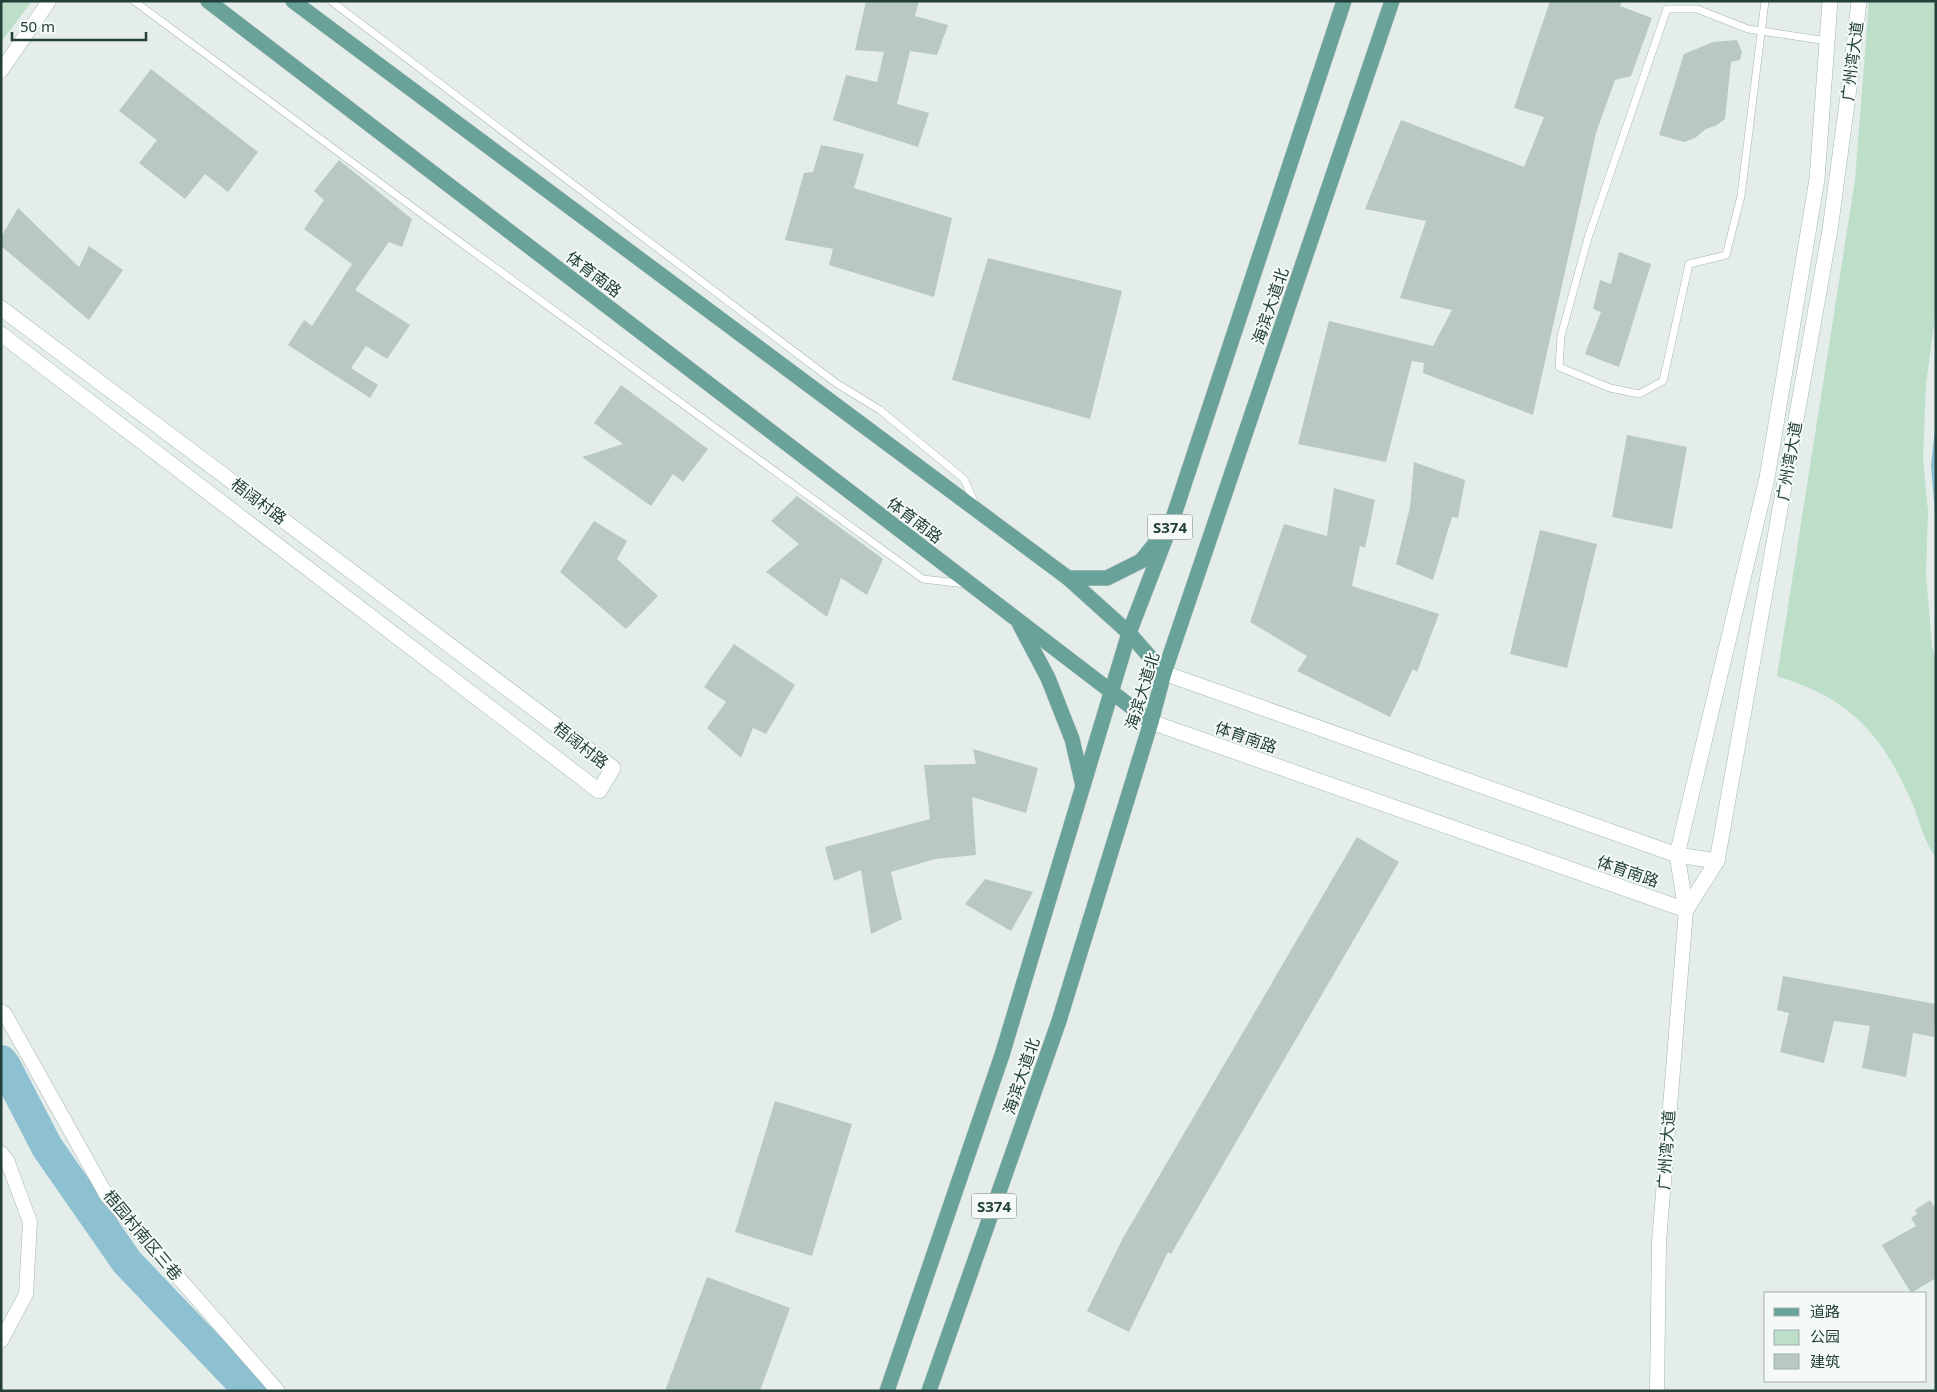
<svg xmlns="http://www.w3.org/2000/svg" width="1937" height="1392" viewBox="0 0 1937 1392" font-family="'Noto Sans','Noto Sans SC',sans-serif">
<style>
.green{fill:#bddec9}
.water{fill:#8dc0d1}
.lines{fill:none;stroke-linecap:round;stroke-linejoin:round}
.river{stroke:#8dc0d1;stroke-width:32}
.building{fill:#b9c8c3}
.lane-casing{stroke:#a6b5b2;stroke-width:8}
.street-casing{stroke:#a6b5b2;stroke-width:15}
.secondary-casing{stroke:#a2b9b3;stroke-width:16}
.primary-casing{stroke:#c1c9c8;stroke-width:16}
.lane{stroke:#fff;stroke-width:7}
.street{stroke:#fff;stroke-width:14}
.secondary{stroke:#fff;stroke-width:15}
.primary{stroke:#69a299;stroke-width:15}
.labels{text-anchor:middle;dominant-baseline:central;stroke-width:4;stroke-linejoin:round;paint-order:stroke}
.shield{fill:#f5faf8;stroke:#627773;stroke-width:1}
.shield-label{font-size:15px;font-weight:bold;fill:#233f3a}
.street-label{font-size:16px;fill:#233f3a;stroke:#f5faf8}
</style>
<rect width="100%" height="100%" fill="#e4edea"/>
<!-- green -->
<g class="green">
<path d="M1,1h31l-31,41z"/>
<path d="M1869,1h67v309l-10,74 -3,74 5,53 -2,63 6,72 4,14v197c-12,-15 -16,-35 -23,-52 -30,-70 -62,-106 -136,-129l78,-496z"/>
</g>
<!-- water -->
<path class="water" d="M1936,419v108l-5,-62z"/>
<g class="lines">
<!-- river -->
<path class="river" d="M1,1061l4,5 42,81 80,115 123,129"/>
</g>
<!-- building -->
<g class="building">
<path d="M866,1h53l-4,15 33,9 -11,30 -27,-4 -13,53 32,9 -11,34 -85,-27 13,-45 31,7 7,-30 -29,-2z"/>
<path d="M1550,1h72l-2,5 32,12 -21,58 -16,4 -19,53 -63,282 -110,-42 1,-10 -12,-2 -26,101 -88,-18 31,-123 104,25 19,-36 -52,-12 26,-77 -61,-12 36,-89 123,47 20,-50 -30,-9z"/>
<path d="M1737,40l5,12 -2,8 -9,2 -6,57 -8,6 -11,4 -11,9 -11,4 -25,-7 25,-81 29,-12z"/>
<path d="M151,69l107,83 -30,40 -23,-18 -20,25 -46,-36 18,-23 -38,-29z"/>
<path d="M821,145l43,9 -10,34 98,30 -18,79 -105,-32 4,-16 -48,-9 19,-67 9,-1z"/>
<path d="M339,160l73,59 -10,28 -13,-5 -34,48 55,35 -23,34 -21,-13 -15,22 27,17 -8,13 -82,-53 16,-25 8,6 40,-62 -48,-35 20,-29 -10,-9z"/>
<path d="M18,208l61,59 10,-21 34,24 -34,50 -88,-74v-9z"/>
<path d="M1619,252l32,12 -32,103 -34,-13 16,-42 -8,-3 7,-29 11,4z"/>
<path d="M988,258l134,33 -32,128 -138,-39z"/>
<path d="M621,385l87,64 -25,33 -10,-8 -22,32 -69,-49 41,-13 -29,-21z"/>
<path d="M1627,435l60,12 -15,82 -60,-12z"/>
<path d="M1414,462l51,18 -7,38 -6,-1 -19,63 -37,-16 14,-57z"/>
<path d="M1334,488l41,12 -10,48 -5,-2 -8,40 87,28 -22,58 -4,-3 -23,48 -93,-46 10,-15 -57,-34 34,-98 43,12z"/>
<path d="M797,496l86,63 -16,36 -26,-17 -14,39 -61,-45 33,-28 -28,-23z"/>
<path d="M594,521l33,20 -10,18 41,37 -32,33 -66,-57z"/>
<path d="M1540,530l57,14 -30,124 -57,-14z"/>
<path d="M734,644l61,41 -29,49 -13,-6 -12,30 -34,-30 19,-26 -22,-15z"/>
<path d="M973,749l65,19 -12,45 -54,-16 4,58 -41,4 -44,13 11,47 -31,15 -10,-64 -27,11 -9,-34 105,-28 -6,-54 52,-1z"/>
<path d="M1357,837l42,25 -228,392 -3,-2 -39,80 -42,-21 36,-73z"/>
<path d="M985,879l48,13 -22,39 -46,-27z"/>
<path d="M1783,976l153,28 -2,33 -21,-4 -7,44 -44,-9 8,-42 -36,-5 -10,42 -44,-11 9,-39 -12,-3z"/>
<path d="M775,1101l77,23 -40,132 -77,-24z"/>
<path d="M1930,1200l6,9v69l-25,15 -29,-48 34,-19 -5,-8 6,-4 -2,-4z"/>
<path d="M707,1277l83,31 -30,83h-95z"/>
</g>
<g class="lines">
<!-- lane casing -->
<g class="lane-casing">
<g id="lane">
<path d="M134,1l315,233 474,345 42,5"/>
<path d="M331,1l505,382 44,27 84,69 12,27"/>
<path d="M1765,1l-24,195 -15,59 -37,9 -26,117 -24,13 -29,-6 -51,-21 2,-31 27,-98 79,-229h30l51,20 79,12"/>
</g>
</g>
<!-- street casing -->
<g class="street-casing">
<g id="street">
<path d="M1,71l48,-70"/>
<path d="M1,1011l4,3 102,182 171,195"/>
<path d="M1,1153l6,7 23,62 -4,72 -25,47"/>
<path d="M1657,1391l2,-149 27,-332"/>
</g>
</g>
<!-- secondary casing -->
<g class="secondary-casing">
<g id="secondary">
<path d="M1,308l612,460 -14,23 -598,-457"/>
<path d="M1164,673l513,182 40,6"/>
<path d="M1151,722l535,188"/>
<path d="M1686,910l31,-49 113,-631 21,-157 8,-72"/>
<path d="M1686,910l-9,-55 90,-377 50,-299 13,-178"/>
</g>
</g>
<!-- primary casing -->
<g class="primary-casing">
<g id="primary">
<path d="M208,1l943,721"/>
<path d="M293,1l775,577 61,55 35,40"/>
<path d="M1068,578h39l34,-17 21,-26"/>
<path d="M1020,625l28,53 24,61 11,47"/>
<path d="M887,1391l115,-336 127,-422 42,-109 173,-523"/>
<path d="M929,1391l130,-370 92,-299 13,-49 228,-672"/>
</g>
</g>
<!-- lane -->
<use href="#lane" class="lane"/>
<!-- street -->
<use href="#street" class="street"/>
<!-- secondary -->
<use href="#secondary" class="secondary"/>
<!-- primary -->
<use href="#primary" class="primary"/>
</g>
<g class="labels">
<!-- shield labels -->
<g class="shield">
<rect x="1147.5" y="514.5" width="45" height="25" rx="4"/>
<rect x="971.5" y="1193.5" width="45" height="25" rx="4"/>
</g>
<g class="shield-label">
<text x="1170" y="527">S374</text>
<text x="994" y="1206">S374</text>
</g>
<!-- street labels -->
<g class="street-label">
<text transform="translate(1852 61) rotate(-83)">广州湾大道</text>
<text transform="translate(594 274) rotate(37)">体育南路</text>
<text transform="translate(1270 306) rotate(-71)">海滨大道北</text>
<text transform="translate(1789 461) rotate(-80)">广州湾大道</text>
<text transform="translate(259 501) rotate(37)">梧阔村路</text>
<text transform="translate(915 520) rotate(37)">体育南路</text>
<text transform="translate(1142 691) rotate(-73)">海滨大道北</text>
<text transform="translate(1246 737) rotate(19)">体育南路</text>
<text transform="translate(581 745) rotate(38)">梧阔村路</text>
<text transform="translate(1628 871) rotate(19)">体育南路</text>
<text transform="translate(1021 1076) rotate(-71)">海滨大道北</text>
<text transform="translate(1666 1150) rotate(-86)">广州湾大道</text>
<text transform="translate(143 1235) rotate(50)">梧园村南区三巷</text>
</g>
</g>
<!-- border -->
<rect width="1937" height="1392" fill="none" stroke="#233f3a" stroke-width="5"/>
<!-- legend -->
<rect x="1764" y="1292" width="162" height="90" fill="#f5faf8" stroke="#a1afac"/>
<rect x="1774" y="1308" width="25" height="8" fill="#69a299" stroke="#a1afac"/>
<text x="1810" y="1317" font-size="15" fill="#233f3a">道路</text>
<rect x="1774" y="1330" width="25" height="15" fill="#bddec9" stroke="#a1afac"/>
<text x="1810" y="1342" font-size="15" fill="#233f3a">公园</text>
<rect x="1774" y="1354" width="25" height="15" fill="#b9c8c3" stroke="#a1afac"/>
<text x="1810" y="1367" font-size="15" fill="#233f3a">建筑</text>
<!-- scale -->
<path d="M12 32v8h134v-8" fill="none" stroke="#233f3a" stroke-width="2.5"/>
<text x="20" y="32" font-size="15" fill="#233f3a" stroke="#f5faf8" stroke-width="4" paint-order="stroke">50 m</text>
</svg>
